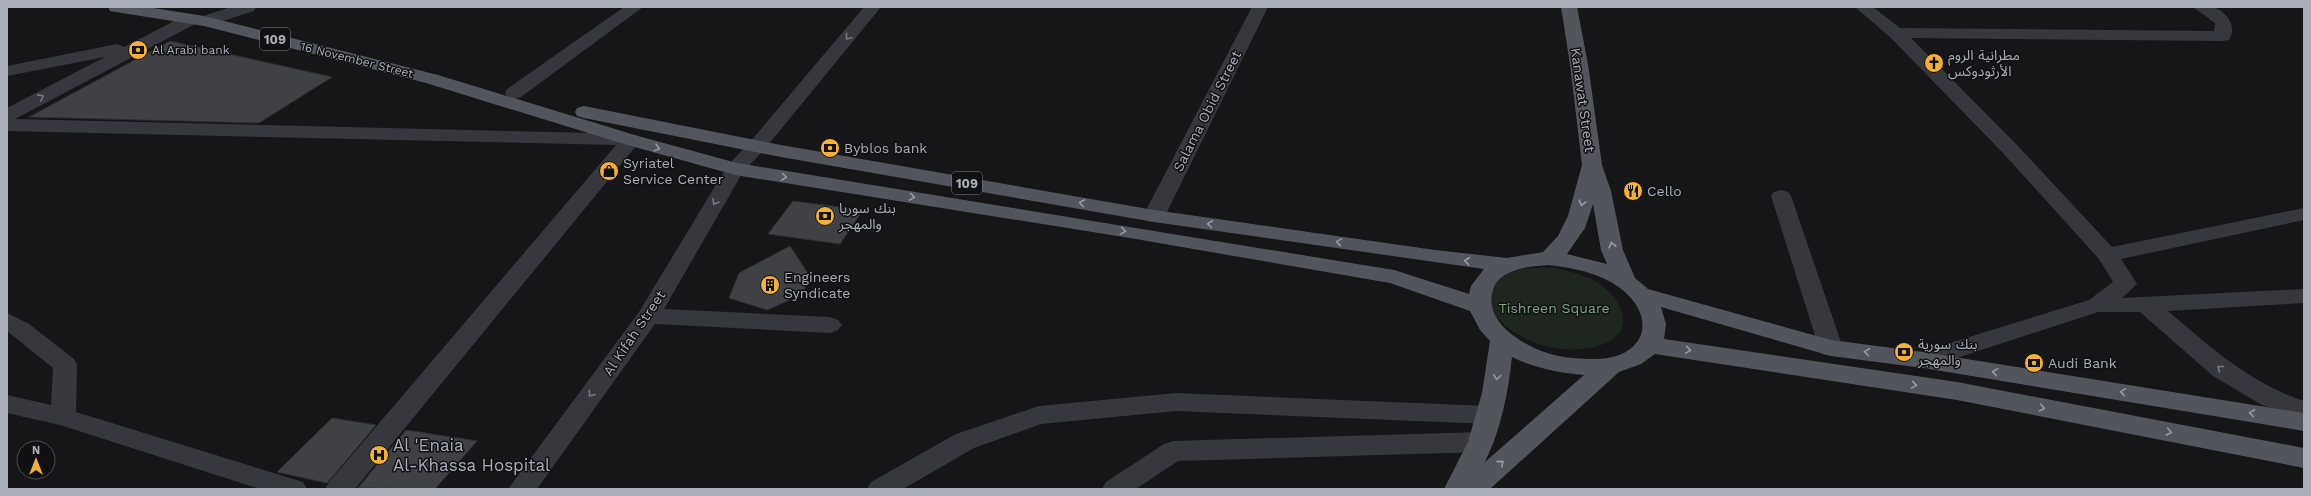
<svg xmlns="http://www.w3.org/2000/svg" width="2311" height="496" viewBox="0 0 2311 496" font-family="'Work Sans','Noto Sans Arabic',sans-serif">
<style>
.green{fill:#1e261f}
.building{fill:#404145;stroke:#303034}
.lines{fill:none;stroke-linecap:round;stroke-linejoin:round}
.minor{fill:#37383d;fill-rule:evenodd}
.major{fill:#53555c;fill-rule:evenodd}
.oneway{stroke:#757881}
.oneway2{stroke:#979ba6}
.labels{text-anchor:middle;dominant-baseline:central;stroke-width:3;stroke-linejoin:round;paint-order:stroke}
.far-poi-label{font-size:12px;fill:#a8adb8;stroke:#111113;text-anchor:start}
.far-street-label{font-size:12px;fill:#a8adb8;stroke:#111113}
.shield{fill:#111113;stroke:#7b7e86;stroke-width:1}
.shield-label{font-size:13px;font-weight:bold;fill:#a8adb8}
.poi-label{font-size:14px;fill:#a8adb8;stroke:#111113;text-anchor:start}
.street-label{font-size:14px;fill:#a8adb8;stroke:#111113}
.park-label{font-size:14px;fill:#7fa381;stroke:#111113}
.near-poi-label{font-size:17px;fill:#a8adb8;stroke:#111113;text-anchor:start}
</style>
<rect width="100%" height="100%" fill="#161618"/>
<!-- green -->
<path class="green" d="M1545,267c17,2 36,6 52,15 29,19 41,54 -2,65 -30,7 -65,-1 -89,-21 -5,-4 -13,-11 -15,-18 0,-4 1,-9 1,-12 1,-14 12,-22 25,-26 9,-3 19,-2 28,-3z"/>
<!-- building -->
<g class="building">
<path d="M170,41l162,36 -73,46 -230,-6z"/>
<path d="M793,201l70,9 -23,34 -72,-10z"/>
<path d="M790,246l19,29 -6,19 -36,16 -38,-12 10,-25z"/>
<path d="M332,418l44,7 -49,58 -50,-11z"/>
<path d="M406,430l71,11 -42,48 -77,-1z"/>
</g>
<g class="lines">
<!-- minor -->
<g class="minor">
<path d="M231,7h25l-2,4 -44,14 -6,1 -7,-3 -182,96 616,15 7,2 3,4 -286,349h-30l4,-7 287,-337 -609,-14v-23l98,-51 -98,19v-10l110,-22 7,3 60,-31 6,-1 7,3z"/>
<path d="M624,7h19l-122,90 -7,2 -7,-2 -2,-4 2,-4z"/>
<path d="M864,7h17l-117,143 -21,22 -79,137 166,8 8,3 4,5 -4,5 -8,3 -175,-9 -118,165h-29l131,-177 89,-147 22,-23z"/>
<path d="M1252,7h16l-103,209 -3,5 -8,1 -8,-1 -3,-5z"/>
<path d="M1855,7h18l27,21 314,3 1,-8 -22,-16c6,0 14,-2 20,0 13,4 25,19 16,33l-6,1 -312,-3 106,107 95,102 192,-39v12l-183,39 16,25 -15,14 182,-9v14l-136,8c42,36 82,72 136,90v18l-42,-14 -49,-29 -73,-64h-42l-166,54 -9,2 -9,-2 -3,-6 3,-6 175,-54 24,-18 -14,-23 -96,-106 -113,-116z"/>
<path d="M1781,190l7,2 3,4 52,152 -3,6 -9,2 -9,-2 -3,-6 -48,-152 3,-4z"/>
<path d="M7,313l22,11 45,35 3,6 -1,47 227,70 4,7h-47l-200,-64 -53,-12v-18l44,10 2,-37 -46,-37z"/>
<path d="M1176,393l313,13 9,3 4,6 -4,6 -9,3 -313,-13 -135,13 -67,24 -71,41h-36l4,-7 85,-48 74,-25 9,-3z"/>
<path d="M1481,432l9,3 4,7 -4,7 -9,3 -303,9 -42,28h-34l4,-7 58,-38 9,-3z"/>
</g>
<!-- major -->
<path class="major" d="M108,7h39l57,9 234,59 200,61 99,27 657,107 75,24 2,-8 13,-17 -330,-47 -373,-65 -197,-39 -7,-2 -2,-4 2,-4 7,-2 197,39 373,65 281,40 72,8 36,-6 15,-16 10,-20 14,-51 -12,-101 -9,-57h16l11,57 14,101 9,26 12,59 12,28 13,11 183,51 92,12 381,61v18l-381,-63 -92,-12 -170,-49 5,17 -2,15 293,43 347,66v20l-347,-68 -302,-46 -14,10 -22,8 -129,117h-46l24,-47 14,-49 8,-52 -10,-11 -10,-19 -80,-28 -260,-45 -395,-63 -111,-31 -198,-61 -222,-57 -88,-14 -6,-1zM1593,204l8,46 6,14 -40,-10 18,-26zM1549,265c25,3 51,8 71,23 39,30 25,70 -24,71 -21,0 -43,-2 -62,-11 -20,-10 -47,-28 -42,-54 2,-9 5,-14 13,-19 13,-8 29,-9 44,-10zM1512,357c22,11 47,16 72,18l-99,87c16,-33 23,-68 27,-105z"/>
</g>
<!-- one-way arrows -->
<defs><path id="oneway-chevron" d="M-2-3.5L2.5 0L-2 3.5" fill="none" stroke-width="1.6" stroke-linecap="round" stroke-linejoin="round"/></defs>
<g class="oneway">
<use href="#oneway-chevron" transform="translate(848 37) rotate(130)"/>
<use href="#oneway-chevron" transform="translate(41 97) rotate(-28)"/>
<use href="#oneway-chevron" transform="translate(715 202) rotate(121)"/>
<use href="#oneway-chevron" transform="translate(2220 368) rotate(-141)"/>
<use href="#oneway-chevron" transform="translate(591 394) rotate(126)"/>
</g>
<g class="oneway2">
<use href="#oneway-chevron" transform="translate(657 148) rotate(15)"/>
<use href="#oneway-chevron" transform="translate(784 177) rotate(9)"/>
<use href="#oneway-chevron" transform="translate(912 197) rotate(9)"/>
<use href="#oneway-chevron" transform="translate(1082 203) rotate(-170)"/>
<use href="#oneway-chevron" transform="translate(1582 203) rotate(105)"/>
<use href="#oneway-chevron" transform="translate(1210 224) rotate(-172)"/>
<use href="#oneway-chevron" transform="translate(1123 231) rotate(9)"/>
<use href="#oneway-chevron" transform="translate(1339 242) rotate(-171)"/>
<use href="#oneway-chevron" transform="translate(1612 245) rotate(-103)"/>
<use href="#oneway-chevron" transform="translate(1467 261) rotate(-174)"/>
<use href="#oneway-chevron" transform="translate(1688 350) rotate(8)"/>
<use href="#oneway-chevron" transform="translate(1867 352) rotate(-172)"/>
<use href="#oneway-chevron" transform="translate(1995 372) rotate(-171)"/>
<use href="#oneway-chevron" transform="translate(1497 377) rotate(98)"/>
<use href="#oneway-chevron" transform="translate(1914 385) rotate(9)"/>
<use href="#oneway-chevron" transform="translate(2123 392) rotate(-171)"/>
<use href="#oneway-chevron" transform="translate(2042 408) rotate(11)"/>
<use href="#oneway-chevron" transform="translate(2252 413) rotate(-171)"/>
<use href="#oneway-chevron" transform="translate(2169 432) rotate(11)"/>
<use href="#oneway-chevron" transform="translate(1501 463) rotate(-41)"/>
</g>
<!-- icons -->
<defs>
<g id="bank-disc" transform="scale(1)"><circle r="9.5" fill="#f2b134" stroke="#111113"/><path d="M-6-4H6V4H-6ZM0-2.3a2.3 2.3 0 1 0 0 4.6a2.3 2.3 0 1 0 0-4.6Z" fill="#111"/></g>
<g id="church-disc" transform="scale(1)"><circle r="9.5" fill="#f2b134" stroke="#111113"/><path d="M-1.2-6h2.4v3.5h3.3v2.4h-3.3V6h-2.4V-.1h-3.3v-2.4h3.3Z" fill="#111"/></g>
<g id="shop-disc" transform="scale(1)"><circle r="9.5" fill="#f2b134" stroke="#111113"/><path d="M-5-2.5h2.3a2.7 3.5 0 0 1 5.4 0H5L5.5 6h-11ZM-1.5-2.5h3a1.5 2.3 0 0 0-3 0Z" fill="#111"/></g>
<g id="restaurant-disc" transform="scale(1)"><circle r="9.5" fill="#f2b134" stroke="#111113"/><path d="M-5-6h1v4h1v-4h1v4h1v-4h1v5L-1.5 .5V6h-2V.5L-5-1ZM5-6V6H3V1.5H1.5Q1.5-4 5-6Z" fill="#111"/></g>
<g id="building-disc" transform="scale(1)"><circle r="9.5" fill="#f2b134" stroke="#111113"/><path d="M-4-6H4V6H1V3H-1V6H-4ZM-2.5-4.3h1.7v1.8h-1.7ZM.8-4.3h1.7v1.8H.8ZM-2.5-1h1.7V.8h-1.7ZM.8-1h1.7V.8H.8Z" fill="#111"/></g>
<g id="hospital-disc" transform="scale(1)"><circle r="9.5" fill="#f2b134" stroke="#111113"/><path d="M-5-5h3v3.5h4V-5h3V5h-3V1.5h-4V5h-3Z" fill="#111"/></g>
</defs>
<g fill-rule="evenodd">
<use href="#bank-disc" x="138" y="50"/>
<use href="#church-disc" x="1934" y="63"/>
<use href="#bank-disc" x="830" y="148"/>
<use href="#shop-disc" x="609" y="171"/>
<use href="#restaurant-disc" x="1633" y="191"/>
<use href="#bank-disc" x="825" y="216"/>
<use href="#building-disc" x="770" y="285"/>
<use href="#bank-disc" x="1904" y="352"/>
<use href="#bank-disc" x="2034" y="363"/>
<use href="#hospital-disc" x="379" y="455"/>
</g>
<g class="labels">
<!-- far-poi labels -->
<g class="far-poi-label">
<text x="152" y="50">Al Arabi bank</text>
</g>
<!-- far-street labels -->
<g class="far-street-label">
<text transform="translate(357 60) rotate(14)">16 November Street</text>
</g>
<!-- shield labels -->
<g class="shield">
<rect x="260" y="28" width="30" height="22" rx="3"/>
<rect x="952" y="172" width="30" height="22" rx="3"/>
</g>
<g class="shield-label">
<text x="275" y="39">109</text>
<text x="967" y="183">109</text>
</g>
<!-- poi labels -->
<g class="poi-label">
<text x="1948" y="55">مطرانية الروم<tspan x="1948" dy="16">الأرثودوكس</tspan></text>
<text x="844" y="148">Byblos bank</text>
<text x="623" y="163">Syriatel<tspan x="623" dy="16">Service Center</tspan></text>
<text x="1647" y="191">Cello</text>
<text x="839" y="208">بنك سوريا<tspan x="839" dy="16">والمهجر</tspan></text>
<text x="784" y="277">Engineers<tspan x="784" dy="16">Syndicate</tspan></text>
<text x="1918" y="344">بنك سورية<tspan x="1918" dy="16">والمهجر</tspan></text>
<text x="2048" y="363">Audi Bank</text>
</g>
<!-- street labels -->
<g class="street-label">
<text transform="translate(1583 100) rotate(82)">Kanawat Street</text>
<text transform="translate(1207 111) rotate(-63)">Salama Obid Street</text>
<text transform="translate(634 333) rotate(-56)">Al Kifah Street</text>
</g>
<!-- park labels -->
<g class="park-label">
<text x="1554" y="308">Tishreen Square</text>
</g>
<!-- near-poi labels -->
<g class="near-poi-label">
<text x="393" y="445">Al 'Enaia<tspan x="393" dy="20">Al-Khassa Hospital</tspan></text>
</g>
</g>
<!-- border -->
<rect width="2311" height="496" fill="none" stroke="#a8adb8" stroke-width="16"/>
<!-- north arrow -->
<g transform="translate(36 460)"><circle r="19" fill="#111113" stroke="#4d4f55"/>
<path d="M0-3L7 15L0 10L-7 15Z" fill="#f2b134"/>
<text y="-6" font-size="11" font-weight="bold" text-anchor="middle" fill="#a8adb8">N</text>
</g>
</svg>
